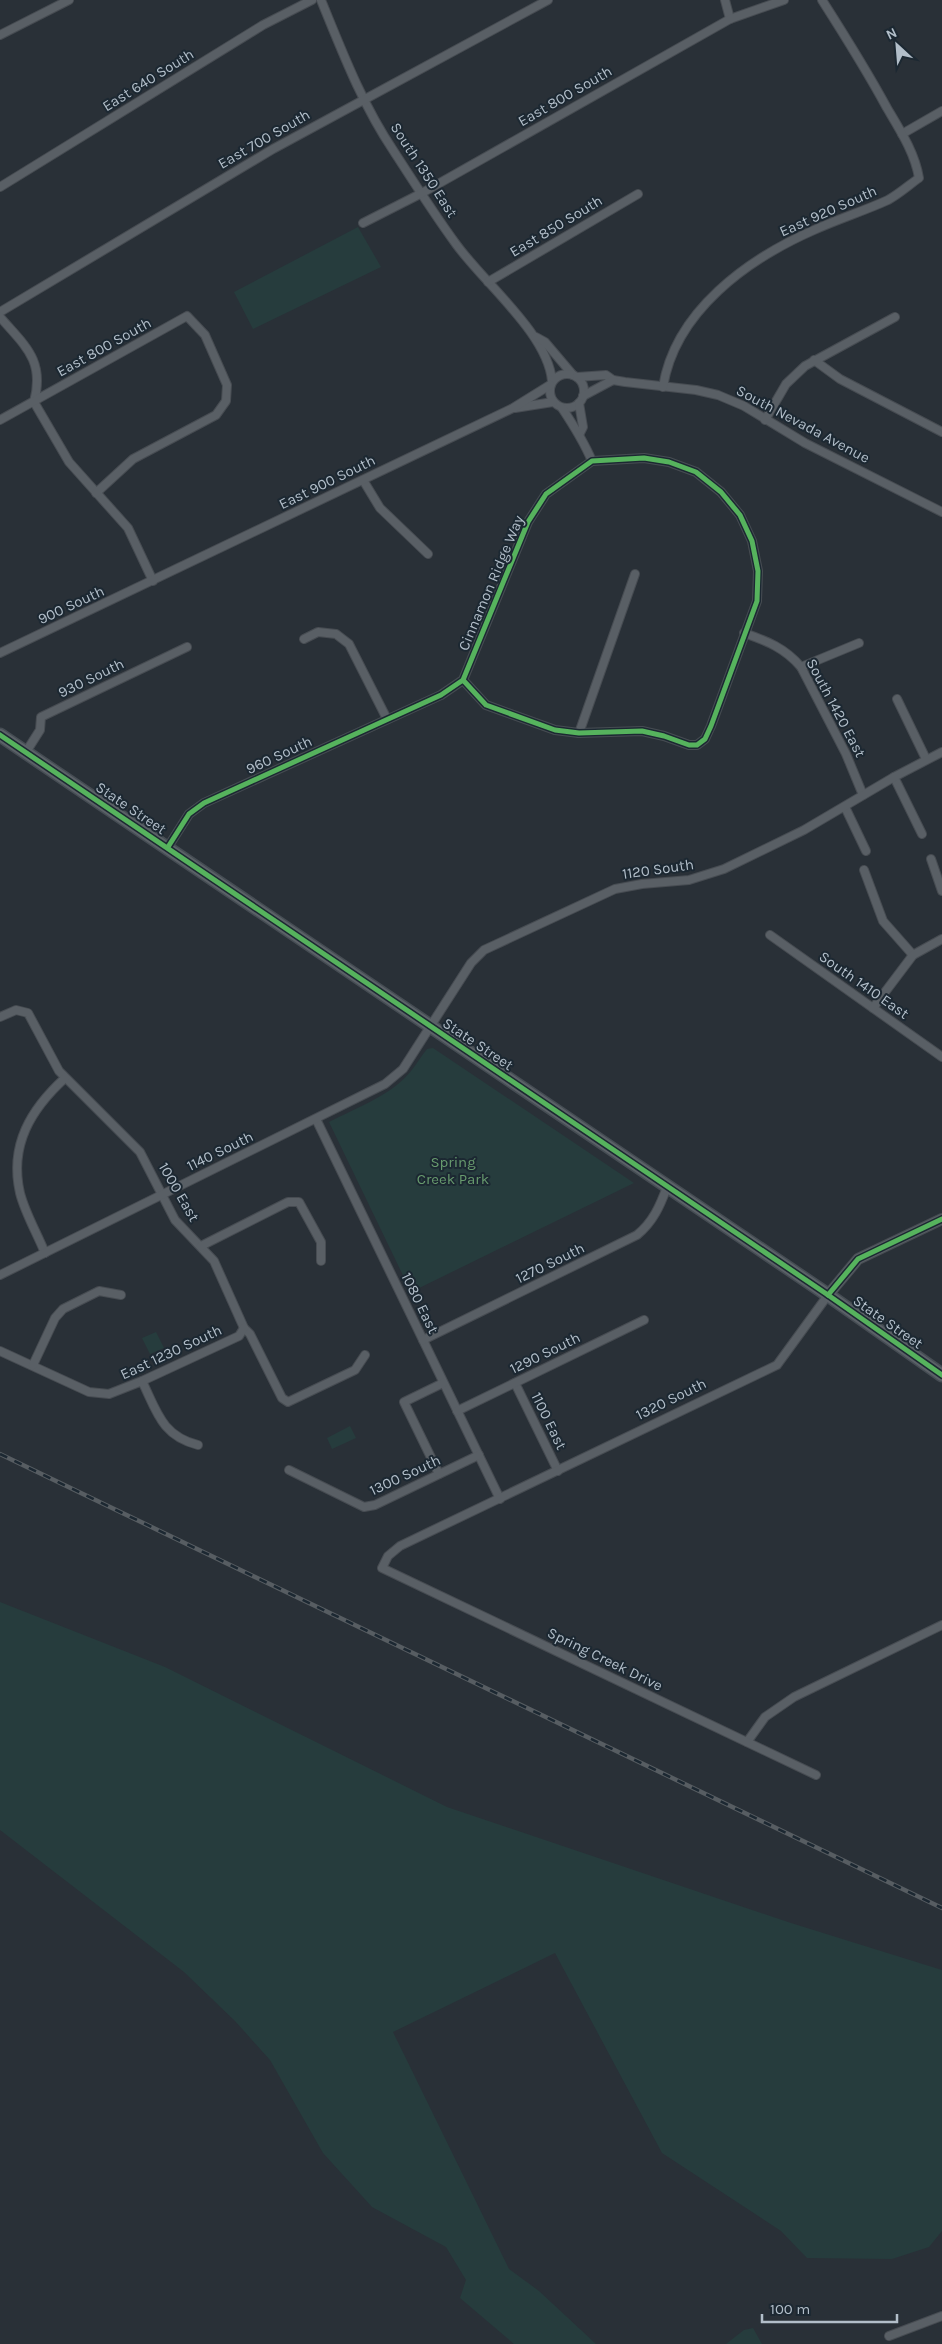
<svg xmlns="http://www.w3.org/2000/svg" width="942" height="2344" viewBox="0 0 942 2344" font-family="Karla,sans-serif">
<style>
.green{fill:#263c3d}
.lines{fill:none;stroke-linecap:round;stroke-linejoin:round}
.minor-casing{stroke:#474c52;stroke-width:10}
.tertiary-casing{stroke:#474c52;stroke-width:12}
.primary-casing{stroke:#464d54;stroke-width:15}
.minor{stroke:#595f65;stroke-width:8}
.tertiary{stroke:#595f65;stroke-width:10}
.primary{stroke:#5b6167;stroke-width:12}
.rail-casing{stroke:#575d62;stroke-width:4.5}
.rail{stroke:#1c2832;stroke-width:2.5;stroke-dasharray:8;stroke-linecap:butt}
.cycleway-casing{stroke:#1c2832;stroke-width:8}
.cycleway{stroke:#56b35d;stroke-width:5}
.labels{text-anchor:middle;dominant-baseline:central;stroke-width:4;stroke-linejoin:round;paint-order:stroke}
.street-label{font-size:15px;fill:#b2bec9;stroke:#1c2832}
.park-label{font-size:15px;fill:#689b6e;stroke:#1c2832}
</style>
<rect width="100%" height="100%" fill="#293037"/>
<!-- green -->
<g class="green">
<path d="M358,227l23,40 -128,62 -19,-37z"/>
<path d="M433,1048l201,135 -223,109 -82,-170c27,-14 63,-27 82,-51 6,-7 10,-15 16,-22z"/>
<path d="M156,1332l8,16 -14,6 -8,-16z"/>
<path d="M350,1426l6,12 -24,11 -5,-11z"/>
<path d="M0,1602l165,65 282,140 344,116 151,47v261l-13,16 -37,12 -85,-1 -26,-27 -119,-78 -107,-200 -162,79 116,237 30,22 57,53h-82l-54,-46 6,-18 -20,-33 -74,-40 -49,-54 -53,-93 -35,-39 -51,-49 -184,-142z"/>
<path d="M753,2328l9,16h-36l18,-14z"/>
</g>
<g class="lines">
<!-- minor casing -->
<g class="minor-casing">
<g id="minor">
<path d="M321,0c21,51 41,104 72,150 20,31 41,64 63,94 28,39 92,90 96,137"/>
<path d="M725,0l5,19"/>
<path d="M0,35l69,-35"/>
<path d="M902,134l40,-23"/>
<path d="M0,187l263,-162 49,-25"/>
<path d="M363,223l59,-30 308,-174 54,-19"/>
<path d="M488,282l150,-88"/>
<path d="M0,312l273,-163 275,-149"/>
<path d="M0,317c25,29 45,43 34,85l35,60 59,66 25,53"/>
<path d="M536,337l9,5 28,33"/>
<path d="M814,360l26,19 102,53"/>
<circle cx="567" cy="391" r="17"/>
<path d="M577,377l29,-2 7,5 12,2 71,8 22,5 26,11 61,37 137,69"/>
<path d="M663,387c12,-76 85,-128 151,-157 24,-11 50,-19 74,-30 11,-6 21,-15 31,-22 -4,-25 -19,-48 -32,-70 -20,-37 -42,-72 -65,-108"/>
<path d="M583,396l30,-16"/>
<path d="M579,403l4,24 -3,6"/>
<path d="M515,408l38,-6"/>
<path d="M562,408c12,18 22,34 30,53"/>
<path d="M0,420l187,-104 18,19 22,50 -1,16 -10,14 -83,44 -37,34"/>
<path d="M765,420l21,-36 19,-18 90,-49"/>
<path d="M363,480l17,28 48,46"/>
<path d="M744,633c23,8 41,15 57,34l45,87 17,41"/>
<path d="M304,639l14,-7 18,2 13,10 38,75"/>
<path d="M0,653l513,-245 37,-23"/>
<path d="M801,667l58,-24"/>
<path d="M897,699l29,60"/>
<path d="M579,733l56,-159"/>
<path d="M26,752l14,-22 1,-13 146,-70"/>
<path d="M894,777l28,57"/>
<path d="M845,807l21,44"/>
<path d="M168,847l21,-33 15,-11 237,-108 22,-15 65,-158 18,-28 46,-33 52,-3 25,4 27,10 25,20 19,23 12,26 6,30 -1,30 -46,125 -6,13 -8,6h-8l-25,-9 -22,-5 -63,2 -24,-3 -69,-25 -23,-25"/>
<path d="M931,859l11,32"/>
<path d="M864,870l19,51 30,34"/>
<path d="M770,935l172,122"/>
<path d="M873,1008l40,-53 29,-16"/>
<path d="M0,1017l16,-7 12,3 31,58 81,81 35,68 39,41 30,67 6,6 32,64 6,4 67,-32 10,-15"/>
<path d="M316,1119l184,380"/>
<path d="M201,1246l87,-44h11l22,40v19"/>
<path d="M45,1253c-8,-20 -20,-40 -25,-60 -11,-48 11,-84 45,-115"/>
<path d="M0,1275l385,-191 18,-15 68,-106 13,-13 131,-61 27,-5 47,-4 35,-11 80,-39 90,-53 48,-25"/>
<path d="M423,1340l214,-105c16,-13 23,-29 30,-48"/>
<path d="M0,1351l89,41 20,2 33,-13 97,-45 5,-8"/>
<path d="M33,1365l22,-47 8,-9 36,-18 22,4"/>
<path d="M142,1381c15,31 20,55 56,64"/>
<path d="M515,1383l43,88"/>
<path d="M457,1411l187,-91"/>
<path d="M289,1470l75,37 11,-2 104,-50"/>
<path d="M439,1474l-35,-72 39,-19"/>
<path d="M747,1742l18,-25 29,-20 148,-72"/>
<path d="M816,1775l-434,-207 6,-12 12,-10 377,-181 51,-70"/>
<path d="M889,2336l53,-20"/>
</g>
</g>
<!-- tertiary casing -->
<g class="tertiary-casing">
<path id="tertiary" d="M828,1295l30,-36 84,-40"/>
</g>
<!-- primary casing -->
<g class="primary-casing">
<path id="primary" d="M0,735l828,560 114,80"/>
</g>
<!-- minor -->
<use href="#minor" class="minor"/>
<!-- tertiary -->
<use href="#tertiary" class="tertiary"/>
<!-- primary -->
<use href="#primary" class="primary"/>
<!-- rail casing -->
<g class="rail-casing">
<path id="rail" d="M0,1454l942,454"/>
</g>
<!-- rail -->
<use href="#rail" class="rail"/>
<!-- cycleway casing -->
<g class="cycleway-casing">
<g id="cycleway">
<path d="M0,735l828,560 114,80"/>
<path d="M168,847l21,-33 15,-11 237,-108 22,-15 65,-158 18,-28 46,-33 52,-3 25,4 27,10 25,20 19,23 12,26 6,30 -1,30 -46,125 -6,13 -8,6h-8l-25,-9 -22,-5 -63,2 -24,-3 -69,-25 -23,-25"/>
<path d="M828,1295l30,-36 84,-40"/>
</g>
</g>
<!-- cycleway -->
<use href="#cycleway" class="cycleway"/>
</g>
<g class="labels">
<!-- street labels -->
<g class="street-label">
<text transform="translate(148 80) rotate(-32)">East 640 South</text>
<text transform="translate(565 96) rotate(-30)">East 800 South</text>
<text transform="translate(264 139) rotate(-30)">East 700 South</text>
<text transform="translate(424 170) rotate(57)">South 1350 East</text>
<text transform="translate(828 211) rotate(-24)">East 920 South</text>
<text transform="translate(556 226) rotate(-31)">East 850 South</text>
<text transform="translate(104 347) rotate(-29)">East 800 South</text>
<text transform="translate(803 424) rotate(28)">South Nevada Avenue</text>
<text transform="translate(327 482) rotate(-26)">East 900 South</text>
<text transform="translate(491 583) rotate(-67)">Cinnamon Ridge Way</text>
<text transform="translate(71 605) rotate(-25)">900 South</text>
<text transform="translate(91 678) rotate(-26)">930 South</text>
<text transform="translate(836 708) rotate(62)">South 1420 East</text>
<text transform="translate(279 755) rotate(-25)">960 South</text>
<text transform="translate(131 808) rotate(34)">State Street</text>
<text transform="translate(658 869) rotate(-8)">1120 South</text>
<text transform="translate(864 985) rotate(35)">South 1410 East</text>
<text transform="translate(478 1044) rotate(34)">State Street</text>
<text transform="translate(220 1151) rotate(-26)">1140 South</text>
<text transform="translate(179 1192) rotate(60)">1000 East</text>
<text transform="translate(550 1263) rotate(-26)">1270 South</text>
<text transform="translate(420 1303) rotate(64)">1080 East</text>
<text transform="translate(888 1322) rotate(35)">State Street</text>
<text transform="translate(171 1352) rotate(-25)">East 1230 South</text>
<text transform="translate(545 1353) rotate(-26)">1290 South</text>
<text transform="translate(671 1399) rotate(-26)">1320 South</text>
<text transform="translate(549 1421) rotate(64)">1100 East</text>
<text transform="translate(405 1475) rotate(-25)">1300 South</text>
<text transform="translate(605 1659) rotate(26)">Spring Creek Drive</text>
</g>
<!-- park labels -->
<g class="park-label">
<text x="453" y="1162">Spring<tspan x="453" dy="17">Creek Park</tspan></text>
</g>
</g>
<!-- north arrow -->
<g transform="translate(897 45) rotate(334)" stroke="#1c2832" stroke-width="4" paint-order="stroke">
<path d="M0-4L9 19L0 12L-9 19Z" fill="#b2bec9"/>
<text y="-8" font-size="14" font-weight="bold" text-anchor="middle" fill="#b2bec9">N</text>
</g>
<!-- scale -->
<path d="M762 2314v8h135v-8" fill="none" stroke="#b2bec9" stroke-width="2.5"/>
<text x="770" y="2314" font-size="15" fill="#b2bec9" stroke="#1c2832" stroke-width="4" paint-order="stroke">100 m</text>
</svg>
